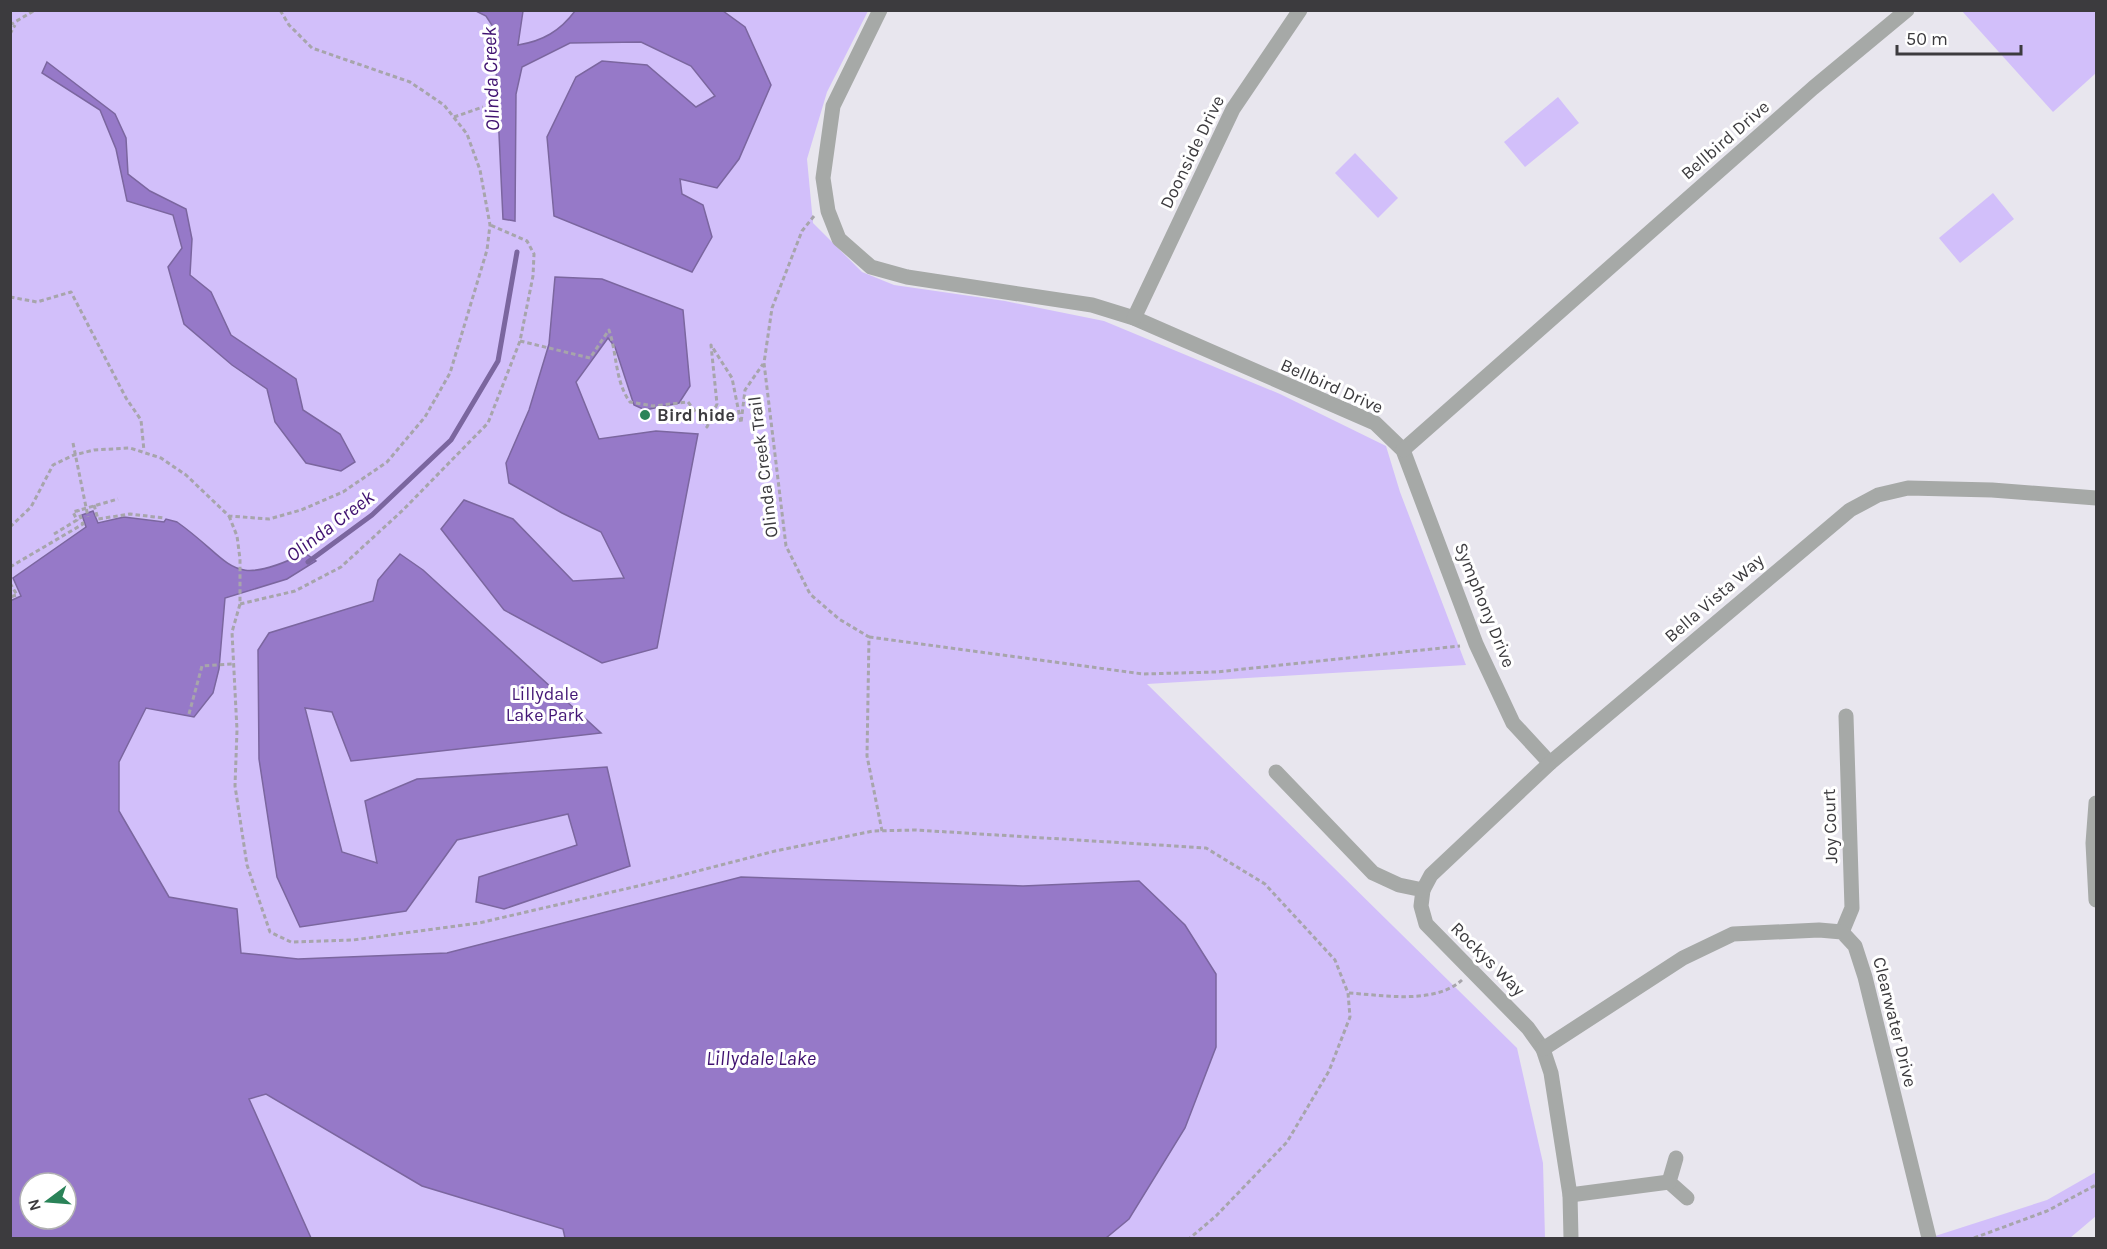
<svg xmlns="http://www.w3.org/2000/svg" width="2107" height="1249" viewBox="0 0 2107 1249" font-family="Karla,sans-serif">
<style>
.green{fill:#d2bffa;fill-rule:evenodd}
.water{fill:#9679c8;stroke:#7b669f;stroke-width:1.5;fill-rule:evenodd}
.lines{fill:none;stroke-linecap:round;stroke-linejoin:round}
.stream{stroke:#7b669f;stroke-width:5}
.path{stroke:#a7a5ab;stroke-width:3;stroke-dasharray:4.5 3;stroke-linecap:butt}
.minor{stroke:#a6a9a7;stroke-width:15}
.poi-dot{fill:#2a8358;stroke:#fff;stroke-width:2}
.labels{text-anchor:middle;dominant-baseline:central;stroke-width:6;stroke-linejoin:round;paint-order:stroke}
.street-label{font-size:18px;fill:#3c3b3e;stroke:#fff}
.poi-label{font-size:18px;font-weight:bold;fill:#3c3b3e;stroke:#fff;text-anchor:start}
.park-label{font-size:18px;fill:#441876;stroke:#fff}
.water-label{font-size:20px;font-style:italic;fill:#3f1170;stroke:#fff}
</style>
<rect width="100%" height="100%" fill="#e8e6ee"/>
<!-- green -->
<g class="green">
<path d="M10,11h858l-41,81 -20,67 6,64 49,49 32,13 111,16 99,20 176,73 106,52 14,46 66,173 -319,19 370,364 26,115 2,75h-1534zM30,1183h36v36h-36z"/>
<path d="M1962,11h134v62l-43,39z"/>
<path d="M1558,97l21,26 -54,44 -21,-25z"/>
<path d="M1355,153l43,45 -20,20 -43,-45z"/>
<path d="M1993,193l21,26 -54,44 -21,-25z"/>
<path d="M2096,1172v44l-26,22h-141l118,-38z"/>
</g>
<!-- water -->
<g class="water">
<path d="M476,11h47l-5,34c25,-4 42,-14 57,-34h148l22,16 26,58 -32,74 -22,29 -37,-9 2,15 21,11 9,32 -20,35 -138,-56 -7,-79 29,-60 26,-16 45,4 49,42 19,-11 -24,-30 -50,-24 -71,1 -48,24 -6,27 -1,127 -12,-2 -7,-149 -7,-14 8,-23 -11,-17z"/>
<path d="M47,62l68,52 11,24 2,36 22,17 36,18 6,30 -2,36 21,17 20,43 65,44 7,31 37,24 15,28 -14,9 -35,-8 -31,-41 -8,-33 -35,-24 -48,-41 -16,-57 14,-19 -9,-33 -46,-14 -11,-52 -16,-39 -58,-37z"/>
<path d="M555,277l47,2 81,31 7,76 -11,17 -34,7 -11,-5 -19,-58 -7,-9 -32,44 23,57 57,-8 42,3 -41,214 -55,15 -98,-53 -63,-81 23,-29 49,19 60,62 51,-3 -23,-46 -39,-19 -53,-30 -3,-20 23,-53 20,-66z"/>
<path d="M93,511l5,12 26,-6 40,5 2,-3 11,3c58,41 51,68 128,31l11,8 -29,18 -62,19 -6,71 -6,24 -19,24 -48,-9 -27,54v49l50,86 68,12 4,44 57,6 149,-6 294,-76 282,9 116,-5 46,44 31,49v73l-31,81 -56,91 -23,19h-541l-2,-9 -141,-43 -156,-92 -17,5 62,139h-300l-1,-637 11,-5 -8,-18 73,-51 -4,-12zM30,1183h36v36h-36z"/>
<path d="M400,554l23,16 178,163 -250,28 -19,-49 -27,-4 37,144 35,11 -12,-62 52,-22 190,-12 23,99 -126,43 -28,-7 3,-25 98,-32 -9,-31 -111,26 -51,71 -106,16 -23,-50 -18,-118 -1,-109 11,-17 104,-32 5,-21z"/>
</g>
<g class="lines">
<!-- stream -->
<path class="stream" d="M308,562l64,-47 79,-75 47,-79 19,-109"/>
<!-- path -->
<g class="path">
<path d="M10,25l25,-15"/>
<path d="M10,34l5,-9"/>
<path d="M454,117l29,-10"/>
<path d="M814,216l-12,15 -30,77 -8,55 22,183 24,48 29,25 30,18 -2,119 15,75"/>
<path d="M10,297l27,5 34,-10 55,106 15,22 3,31"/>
<path d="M520,341l70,17 19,-28c8,23 6,52 21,72l23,4 35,-4 19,25 10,-23 -6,-59 21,33 9,45 4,-33 18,-26"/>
<path d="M73,443l15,74"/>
<path d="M94,505l4,14 32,-5 34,4"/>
<path d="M229,516l8,20 3,23v45l-8,28 5,98 -2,56 12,79 23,67 21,10 62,-2 126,-17 176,-41 120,-31 98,-20 43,-1 290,18 59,36 70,76 13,33 2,24 -21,54 -42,71 -71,74 -26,22"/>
<path d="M10,527l21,-20 22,-42 21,-10 20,-5 36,-2 31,10 25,17 43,41 40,3 32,-9 42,-18 44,-30 38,-45 25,-44 37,-123 3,-25 -10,-55 -13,-36 -23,-29 -34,-23 -98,-34 -23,-23 -9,-15"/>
<path d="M54,534l23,-14 -4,-8 45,-13"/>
<path d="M10,567l73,-43 -5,-14"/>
<path d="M10,583l7,12 -7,2"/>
<path d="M240,604l55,-13 46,-24 62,-57 85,-87 32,-82 13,-65 1,-22 -7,-13 -37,-16"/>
<path d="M869,637l274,37 73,-2 244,-26"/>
<path d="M189,714l13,-48 30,-2"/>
<path d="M1349,993c34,2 85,12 113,-13"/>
<path d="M1974,1238l73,-27 49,-26"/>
</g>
<!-- minor -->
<g class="minor">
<path d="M880,10l-47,96 -10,72 5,33 11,28 32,28 36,10 185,28 42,13 241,105 28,27 73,194 37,79 37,40"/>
<path d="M1134,318l99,-209 67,-99"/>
<path d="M1403,450l410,-362 94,-78"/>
<path d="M1276,772l97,101 26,12 24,5 -2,16 5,18 102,104 15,21 8,24 19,122 1,43"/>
<path d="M2096,803l-3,40 3,57"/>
<path d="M1423,890l8,-15 119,-112 300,-253 28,-15 30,-7 84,2 104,8"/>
<path d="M1842,932l10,-24 -6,-192"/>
<path d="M1543,1049l140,-91 50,-24 86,-4 23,2 13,14 10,31 64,261"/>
<path d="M1676,1158l-7,24 18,16"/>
<path d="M1570,1195l99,-13"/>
</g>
</g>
<!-- markers -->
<circle class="poi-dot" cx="645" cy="415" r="6"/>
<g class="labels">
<!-- street labels -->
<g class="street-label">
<text transform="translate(1725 140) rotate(-41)">Bellbird Drive</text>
<text transform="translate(1192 152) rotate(-64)">Doonside Drive</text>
<text transform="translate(1332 386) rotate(24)">Bellbird Drive</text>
<text transform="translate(763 467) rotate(-97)">Olinda Creek Trail</text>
<text transform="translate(1714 598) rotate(-41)">Bella Vista Way</text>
<text transform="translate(1485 605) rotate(68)">Symphony Drive</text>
<text transform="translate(1830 826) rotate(-92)">Joy Court</text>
<text transform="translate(1488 959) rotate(45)">Rockys Way</text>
<text transform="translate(1895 1022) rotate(76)">Clearwater Drive</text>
</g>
<!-- poi labels -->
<g class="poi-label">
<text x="657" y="415">Bird hide</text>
</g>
<!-- park labels -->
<g class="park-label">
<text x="545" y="694">Lillydale<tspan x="545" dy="21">Lake Park</tspan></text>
</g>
<!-- water labels -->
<g class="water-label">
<text transform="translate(491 79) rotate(-92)">Olinda Creek</text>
<text transform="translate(330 526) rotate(-37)">Olinda Creek</text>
<text x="761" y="1058">Lillydale Lake</text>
</g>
</g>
<!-- border -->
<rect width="2107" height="1249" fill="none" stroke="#3c3b3e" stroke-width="24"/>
<!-- north arrow -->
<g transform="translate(48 1201) rotate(254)"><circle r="28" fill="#ffffff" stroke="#b1b1b2" stroke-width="1.5"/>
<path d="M0-4.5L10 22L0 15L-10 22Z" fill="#2a8358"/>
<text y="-9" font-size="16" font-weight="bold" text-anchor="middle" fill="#3c3b3e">N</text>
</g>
<!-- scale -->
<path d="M1897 45v9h124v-9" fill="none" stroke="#3c3b3e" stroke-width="3"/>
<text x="1906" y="45" font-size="18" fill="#3c3b3e" stroke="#ffffff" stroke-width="4.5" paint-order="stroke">50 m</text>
</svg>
